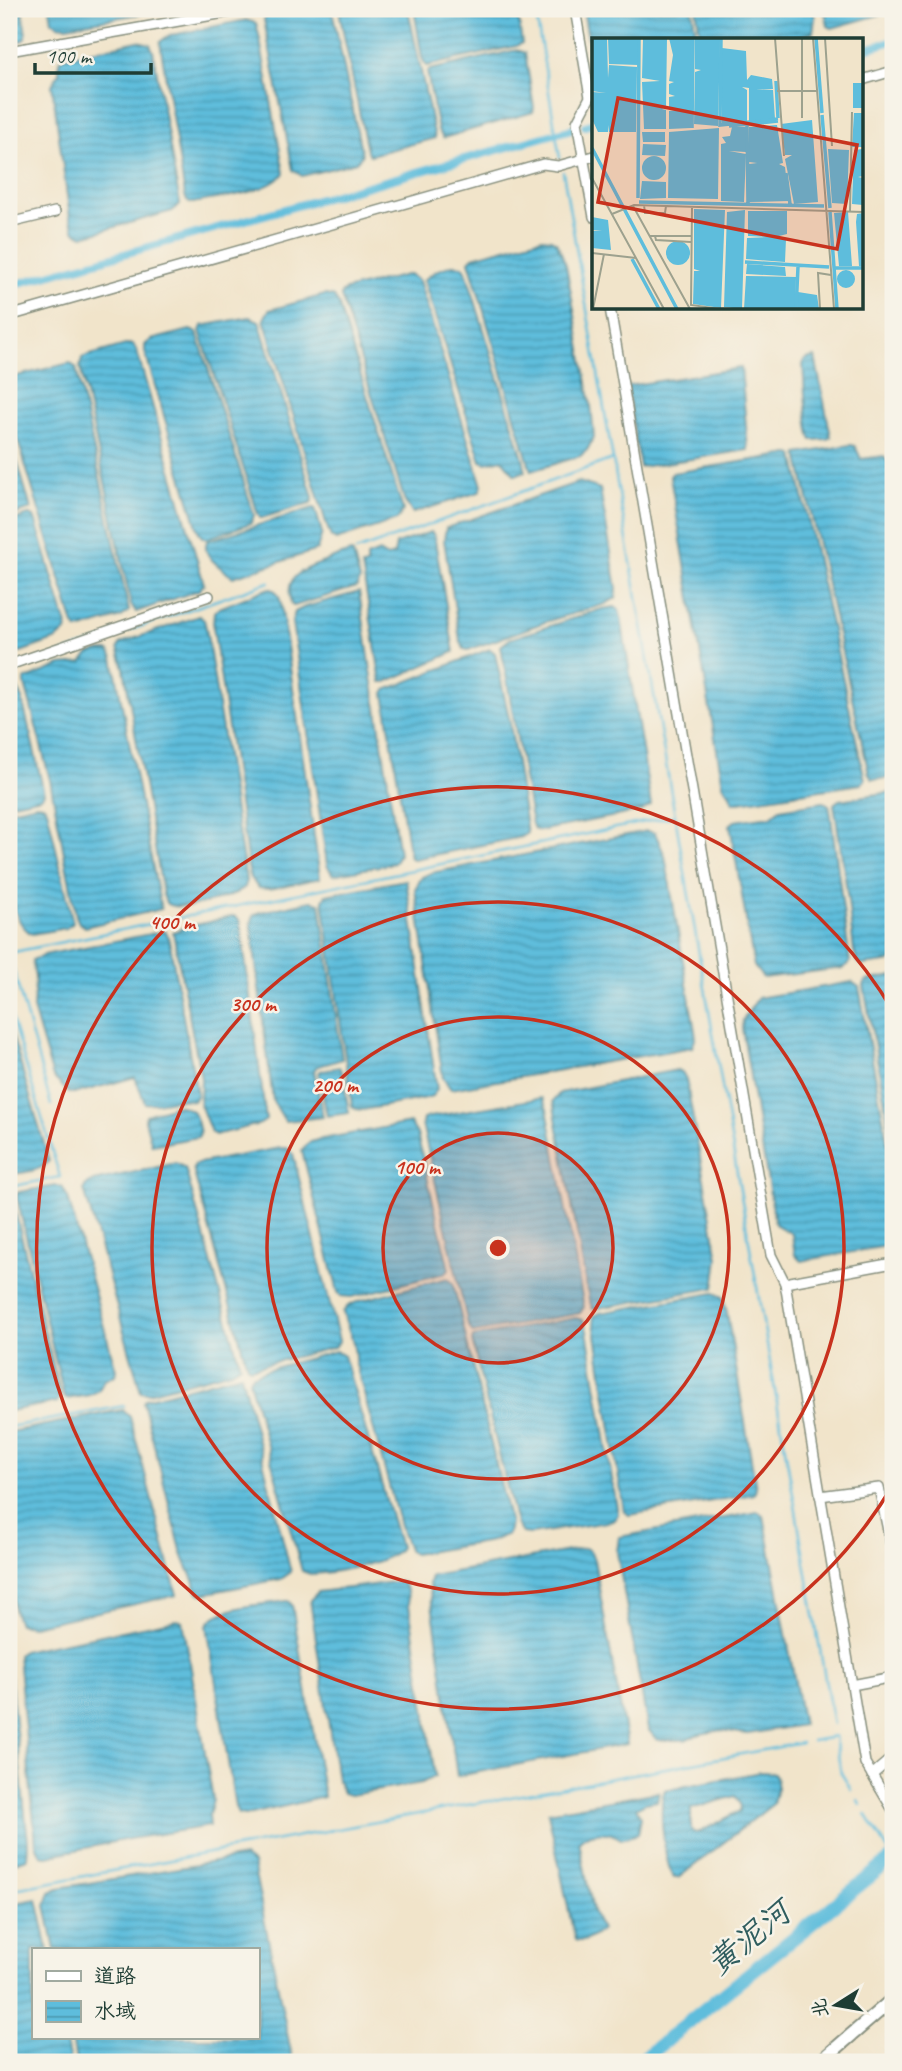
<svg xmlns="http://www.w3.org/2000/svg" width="902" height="2071" viewBox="0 0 902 2071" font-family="Caveat,'LXGW WenKai TC',sans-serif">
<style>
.water{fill:url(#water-rules);stroke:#3e7d88;stroke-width:2;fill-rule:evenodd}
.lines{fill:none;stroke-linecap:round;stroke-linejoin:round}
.stream{stroke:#5ebddc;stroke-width:2.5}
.canal{stroke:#5ebddc;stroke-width:8}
.river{stroke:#5ebddc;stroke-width:14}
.minor-casing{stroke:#88907f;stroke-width:12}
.secondary-casing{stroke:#88907f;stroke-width:16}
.minor{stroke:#fff;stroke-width:9}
.secondary{stroke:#fff;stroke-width:12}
.ring{fill:none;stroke:#c8321e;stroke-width:3.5}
.labels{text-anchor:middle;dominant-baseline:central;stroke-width:5;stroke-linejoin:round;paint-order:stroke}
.water-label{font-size:32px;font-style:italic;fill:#2f5d5e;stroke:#f7f3e8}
.inset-river{fill:none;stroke:#5ebddc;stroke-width:3.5}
.inset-road{fill:none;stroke:#9da18e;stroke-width:2}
.view{fill:#c8321e;fill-opacity:0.15;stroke:#c8321e;stroke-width:3.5}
.inset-edge{fill:none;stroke:#1f3d34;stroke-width:3.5}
.centre{fill:#c8321e;stroke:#f7f3e8;stroke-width:3.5}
.ring-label{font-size:21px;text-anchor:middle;font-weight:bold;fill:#c8321e;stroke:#f7f3e8;stroke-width:5;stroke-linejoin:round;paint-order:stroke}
</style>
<defs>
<pattern id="water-rules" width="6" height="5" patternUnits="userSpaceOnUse" patternTransform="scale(1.75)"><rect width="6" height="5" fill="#5ebddc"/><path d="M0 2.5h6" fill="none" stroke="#4d9bb3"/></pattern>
</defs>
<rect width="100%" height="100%" fill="#f7f3e8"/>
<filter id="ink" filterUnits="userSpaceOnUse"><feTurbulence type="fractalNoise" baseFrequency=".0143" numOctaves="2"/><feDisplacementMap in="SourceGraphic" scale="14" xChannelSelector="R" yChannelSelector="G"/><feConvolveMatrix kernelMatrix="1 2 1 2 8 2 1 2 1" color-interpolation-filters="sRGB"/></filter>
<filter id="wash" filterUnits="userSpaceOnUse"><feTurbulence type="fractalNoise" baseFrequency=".00686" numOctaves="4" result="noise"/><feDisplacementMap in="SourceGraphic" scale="28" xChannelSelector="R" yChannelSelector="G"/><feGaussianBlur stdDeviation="1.57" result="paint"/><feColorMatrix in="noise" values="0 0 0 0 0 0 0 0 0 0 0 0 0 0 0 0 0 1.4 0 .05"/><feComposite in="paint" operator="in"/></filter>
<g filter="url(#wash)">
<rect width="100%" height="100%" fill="#f1e4ca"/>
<!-- water -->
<g class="water">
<path d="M9,9h13l4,26 -2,5 -15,4z"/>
<path d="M50,9h120l-104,17 -8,-1 -6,-4z"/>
<path d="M305,9h27l30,146 -6,7 -54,14 -9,-6 -29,-150 2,-4z"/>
<path d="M341,9h67l27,129 -65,17 -3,-4 -27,-135z"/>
<path d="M414,9h103l5,34 -6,3 -90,20 -4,-8z"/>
<path d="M583,9h109l5,31h-103v32z"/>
<path d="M696,9h117l2,9 -2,14 -27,8h-85z"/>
<path d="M819,9h74v2l-61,17 -4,-2 -2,-11z"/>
<path d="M246,20l10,3 4,17 24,133c-14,20 -67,25 -91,30l-6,-2 -2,-5 -25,-154 8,-6z"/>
<path d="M138,41l12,3 3,7 27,153 -8,7 -89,25 -8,-4 -5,-14 -18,-133 7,-11v-13l6,-4z"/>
<path d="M517,50l8,3 9,55 -1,4 -90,26 -5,-8 -11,-58 3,-2z"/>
<path d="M542,238l9,1 6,4 9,22 25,141 3,31 -7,13 -7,6 -49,15 -62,-210 4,-4z"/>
<path d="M452,265l11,1 3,5 58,191 1,9 -10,4 -13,-16 -16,4 -5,-2 -55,-174 -2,-7 12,-9z"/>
<path d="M410,274l9,7 63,205 -3,6 -66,21 -8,-11 -64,-206 1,-4 4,-2z"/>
<path d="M325,295l9,2 4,6 65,207 -6,10 -61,20 -5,-3 -4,-11 -63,-207 5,-9z"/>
<path d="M250,317l9,4 54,176 -1,5 -4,2 -47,14 -3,-4 -58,-183 2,-5z"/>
<path d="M190,330l7,3 57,182 -3,8 -45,16 -4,-2 -4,-7 -53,-178v-7l6,-5z"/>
<path d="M129,344h4l4,8 67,232 -5,6 -63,22 -5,-8 -51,-238 2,-8 5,-2z"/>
<path d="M815,357l16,80 -4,2 -15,1c-6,-7 -8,-64 -9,-78l3,-3z"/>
<path d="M70,363l6,5 53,243 -8,6 -43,13 -4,-5 -65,-214v-33z"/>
<path d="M741,368l7,82 -108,17 -13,-81z"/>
<path d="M9,433l22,76 -22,8z"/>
<path d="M850,445l5,1 6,13 23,-3 5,8 4,25v289l-21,1 -3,-5 -71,-320z"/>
<path d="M790,454l4,1 71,325 -4,4 -128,19 -3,-9 -7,-9 -53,-309 3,-3z"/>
<path d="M579,482l21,7 17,99 -1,10 -11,6 -60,18 -77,28 -4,-1 -4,-9 -16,-100 2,-12z"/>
<path d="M313,508h2l7,25 -5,17 -84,27c-12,-9 -32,-21 -26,-36z"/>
<path d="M29,515l5,2 2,5 31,104 -1,5 -9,8 -48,17v-135z"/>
<path d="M431,532l3,3 20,117 -68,30h-5l-19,-116 5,-1v-8l12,-5 8,5 7,-2 2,-11z"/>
<path d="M351,552l2,2 7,26 -3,7 -63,19 -3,-2c-7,-29 10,-33 33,-42 9,-4 18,-8 27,-10z"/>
<path d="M269,588c8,2 10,7 12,16l39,274 -51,11 -10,-1 -9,-10 -37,-252 1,-14 5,-4z"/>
<path d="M359,592l40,262 -5,9 -61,12 -6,-10 -35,-243 3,-10 10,-5z"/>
<path d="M615,607l4,3 2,8 30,187 -10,6 -102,20 -5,-2 -2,-5 -31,-178 9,-7 92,-30z"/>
<path d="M199,616l5,4 2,8 40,253 -1,6c-11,11 -68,26 -79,16l-3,-8 -39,-227 -6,-20 3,-5z"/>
<path d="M490,649l5,4 15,70 17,110 -6,4 -107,22 -4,-1 -26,-165 2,-3z"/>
<path d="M101,651h8l4,7 48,251 -76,18 -6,-4 -3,-7 -26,-136 -26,-100 37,-15 21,-2 7,-9z"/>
<path d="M9,686h7l5,8 23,99 -3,4 -32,7z"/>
<path d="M893,792v169l-31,4 -5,-4 -3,-10 -8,-67 -12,-80 5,-4z"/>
<path d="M824,802l5,3 2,12 19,146 -7,5 -80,10 -9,-12 -24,-141 5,-4 36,-5 9,-7z"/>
<path d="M37,804l6,1 4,4 26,114 -7,5 -34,6c-31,-18 -23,-92 -23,-124z"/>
<path d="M647,831l8,2 10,23 31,181 -4,10 -241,42 -8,-11 -28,-189 7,-12 9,-4z"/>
<path d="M406,880l31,210 -5,6 -6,2 -63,12 -7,-1 -4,-3 -29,-206 3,-5z"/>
<path d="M311,901l9,2 22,156 -26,8 -2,4 9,46 -38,4 -12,-20 -22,-177 3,-9 7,-3z"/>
<path d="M234,916l6,4 26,200 -6,4 -45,11 -4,-3 -11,-28 1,-26 -28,-146 10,-4z"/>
<path d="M165,931l4,7 28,156 -4,7c-17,-5 -31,4 -48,2l-10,-26 -58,16h-8l-16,-16 -20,-68 2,-32 -3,-17 12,-5z"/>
<path d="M893,976v172l-29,-162 1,-5z"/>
<path d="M852,982l7,5 34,187v71l-92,16 -6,-6 -3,-21 -17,-10 -33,-196 1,-8 15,-22z"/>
<path d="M9,1025l40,136c-8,11 -28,11 -40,14z"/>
<path d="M339,1067l3,4 7,42 -22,3 -8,-41 1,-4z"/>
<path d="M677,1070l5,2 4,7 32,179 -4,30 -121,21 -4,-9 -36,-199 7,-8z"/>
<path d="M542,1098l5,11 37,198 -4,6 -5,1 -102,19 -5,-8 -46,-201 1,-5 7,-2z"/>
<path d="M177,1105c19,4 19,10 23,28l-2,4 -46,8 -7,-25 1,-5z"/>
<path d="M410,1123l7,11 32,135 -4,4 -93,24 -11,-1 -3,-4 -36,-141 6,-8 9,-3z"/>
<path d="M280,1148h7l6,6 46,187 -3,5 -5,2 -81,20 -3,-2 -54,-197 2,-4 5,-2z"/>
<path d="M176,1163l9,5 55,197 -9,6 -83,22 -7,-1 -57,-203 2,-4 8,-4z"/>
<path d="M57,1186l5,1 6,11 48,172 -1,5 -11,5 -5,10 -9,5 -24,4 -2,-3 -47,-198v-5l2,-1z"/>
<path d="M9,1195l4,7 47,194 -3,6 -48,9z"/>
<path d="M447,1278l6,5 57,240 -2,11 -17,7 -77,13 -5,-3 -7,-18 -47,-172c1,-17 -8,-33 -12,-49l5,-6 11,-5z"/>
<path d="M714,1293l9,4 4,16 29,176 -2,5 -125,21 -5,-4 -31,-195 7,-3z"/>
<path d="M576,1318l7,2 4,11 31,183 -3,5 -9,3 -75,12 -9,-1 -6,-9 -44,-183 1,-4z"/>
<path d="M336,1351l8,5 56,191c-9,17 -70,26 -90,27l-8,-3 -53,-191 2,-4 15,-6z"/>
<path d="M241,1374l50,198 -10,7 -79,15 -4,-2 -16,-38 -39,-152 3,-3z"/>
<path d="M123,1410l7,7 47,178 -145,31 -13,-2 -5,-14 -5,-51v-127z"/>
<path d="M758,1512l6,4 39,209 -56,9 -26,-4 -26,5 -10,5h-28l-9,-11 -31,-177 2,-15z"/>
<path d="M585,1548l5,3 4,9 33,184 -170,32 -28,-193 2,-7z"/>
<path d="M395,1582l8,1 4,9 28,184 -13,7 -72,12 -7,-2 -6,-14 -27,-179 8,-8z"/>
<path d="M288,1601l4,4 32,192 -77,18 -9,-1 -3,-7 -28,-182c10,-19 59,-21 81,-24z"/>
<path d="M177,1620l5,1 2,6 29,173 -4,15 1,11 -82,13 -81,17 -6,-1 -5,-11 -18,-189 5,-4 8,-2z"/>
<path d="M9,1666l19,175 -1,17 -18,6z"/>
<path d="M761,1772l13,1c7,14 1,18 -1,31l-95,74h-4c-10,-16 -16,-71 -9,-88zM735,1796l6,10 -1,5 -40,21 -5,1 -4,-3v-21z"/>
<path d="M659,1792l-2,9 -12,2 -9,5 5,9 -3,17 -17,5c-13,-9 -30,-9 -42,2l14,70 8,19c-8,6 -16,14 -26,10l-27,-128z"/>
<path d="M244,1857l9,7 40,198h-217l-4,-24h185v-88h-202l-9,-45 4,-13 9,-4z"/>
<path d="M37,1899l11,51h-15v88h32l5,24h-61v-158z"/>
</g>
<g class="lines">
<!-- stream -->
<g class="stream">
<path d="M535,9l25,149"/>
<path d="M563,172l270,1552"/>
<path d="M356,551l257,-92"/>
<path d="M9,672l260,-90"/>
<path d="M9,953l665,-137"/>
<path d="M9,954l42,151"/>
<path d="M9,1010l51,167 -51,10"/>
<path d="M9,1427l115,-21"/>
<path d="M812,1741l23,-4 6,36 10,16"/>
<path d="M858,1800l2,4"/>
<path d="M866,1814l27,44"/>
<path d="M9,1890l792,-147"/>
</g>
<!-- canal -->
<g class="canal">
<path d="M862,50l31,-9"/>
<path d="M585,126l9,-3"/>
<path d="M9,286l563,-157"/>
</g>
<!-- river -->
<path class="river" d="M639,2062l254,-204"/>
</g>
</g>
<g filter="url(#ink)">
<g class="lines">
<!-- minor casing -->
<g class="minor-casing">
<g id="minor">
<path d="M575,9l15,88 -13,25 17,95"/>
<path d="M9,51l238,-42"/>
<path d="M862,80l31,-9"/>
<path d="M9,223l46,-11"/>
<path d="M610,308l161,947 14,28 80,480 28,47"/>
<path d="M9,316l534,-152 15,2 36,-10"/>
<path d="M9,665l200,-69"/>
<path d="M785,1283l108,-20"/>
<path d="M820,1496l59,-8 14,66"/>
<path d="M852,1685l41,-8"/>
<path d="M872,1775l21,-18"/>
</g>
</g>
<!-- secondary casing -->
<g class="secondary-casing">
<path id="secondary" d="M820,2062l73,-63"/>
</g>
<!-- minor -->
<use href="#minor" class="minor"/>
<!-- secondary -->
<use href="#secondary" class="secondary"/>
</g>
</g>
<!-- distance rings -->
<circle cx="498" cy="1248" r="115" fill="#c8321e" fill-opacity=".12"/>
<g class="ring">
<circle cx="498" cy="1248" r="115"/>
<circle cx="498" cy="1248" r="231"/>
<circle cx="498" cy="1248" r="346"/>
<path d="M893 1485A461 461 0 1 1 893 1011"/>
</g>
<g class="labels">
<!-- water labels -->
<g class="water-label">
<text transform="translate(749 1938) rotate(-39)">黄泥河</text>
</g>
</g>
<!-- overview -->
<g transform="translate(592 38)">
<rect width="271" height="271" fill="#f1e4ca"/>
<path d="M0,0h15l1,40 1,-13 28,2 -1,65h-27l-1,-7v7h-10l-6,-13v-27l14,1 -14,-2zM16,0l30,1v26l-29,-1zM75,0l-1,69 -4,2 4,1v19h-22l-2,-47 18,-1 -18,-3 1,-39zM77,0h23l-1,90 -22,1v-18l9,-1 -9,-2v-11l6,-1 -6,-2v-10l5,-2 -5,-1 4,-26zM103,0h25l-2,88 -24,-2 1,-52 6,-2 -6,-1zM130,10l24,3 1,29 4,-5 21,4 1,10h-17l17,1 2,29 -26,2v-33l-7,-1 5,3v32l-25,2zM261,45h10v25h-10zM262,75h9v34h-11zM220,82l6,82 -24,2 -9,-45 7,-4h-7l-4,-31zM185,87l6,38 -4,1 6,3 4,34 -40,1v-38l8,-1 -8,-1v-35zM140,89h14v25l-17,-1 17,3 -2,48 -23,-1v-57l5,-1 -4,-6 8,-1zM127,90l-1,71 -50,-1 1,-66zM73,94v10h-22l-1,-10zM51,106l23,1 -1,11 -23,-1zM236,111l21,1 -2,54 -15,-1zM271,111v27l-5,1 5,1v27l-11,-1 2,-54zM50 130a12 12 0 1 1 24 0a12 12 0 1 1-24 0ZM50,143l24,1v16l-26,1zM102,171l31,1 -4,98 -28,-4 1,-33h6l-6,-2zM153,172l-3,99 -18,-2 3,-95zM156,173h39v23l-12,3 11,2 -1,23 -39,-3 1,-21 20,-1 -19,-1zM256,174l4,54h-13l-5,-53zM271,175v54l-4,-1 -3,-44 1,-8zM0,179l16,3 3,30 -19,-2v-17h10l-10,-1zM74 215a12 12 0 1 1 24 0a12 12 0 1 1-24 0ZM155,226l38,3 1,9 -40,-2zM245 241a9 9 0 1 1 18 0a9 9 0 1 1-18 0ZM154,238l50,1 -1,32h-51zM206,254l19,3 2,14h-22z" fill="#5ebddc"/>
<path class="inset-river" d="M129,0l-1,87 58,-6M224,0l6,75M184,43l2,37M230,77l8,93M155,86l1,80M137,88l49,-5M100,90l1,-90M0,110l85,161M194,135l4,31M46,160l1,-160M47,164l185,4M238,174l7,97M40,221l27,50M153,224l84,5M241,230h31M204,271l2,-42"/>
<path class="inset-road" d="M183,0l9,118M221,0l21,271M233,0l7,108M185,53h40M210,80v-80M0,140l72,131M52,167l1,8h20l1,-7M41,168l57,103M100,169l-1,98 29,4M258,173l2,-99M20,176l22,-9 230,7M57,198h42M63,198l1,4 35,2M0,215l44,5M1,271l11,-55M228,271l-2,-36 13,2"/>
<path class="view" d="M26,60l239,47 -20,104 -239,-47z"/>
<rect width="271" height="271" class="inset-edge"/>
</g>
<circle cx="498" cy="1248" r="10" class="centre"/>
<g class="ring-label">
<text x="172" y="929">400 m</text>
<text x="253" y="1011">300 m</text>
<text x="335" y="1092">200 m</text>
<text x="417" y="1174">100 m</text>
</g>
<!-- margin -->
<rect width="902" height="2071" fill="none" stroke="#f7f3e8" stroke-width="35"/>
<!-- legend -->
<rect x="32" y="1948" width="228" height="91" fill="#f7f3e8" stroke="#a1aaa0" stroke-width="2"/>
<rect x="46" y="1971" width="35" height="10" fill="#ffffff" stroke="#a1aaa0" stroke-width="2"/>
<text x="94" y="1983" font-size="21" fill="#1f3d34">道路</text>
<rect x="46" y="2001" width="35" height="21" fill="url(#water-rules)" stroke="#a1aaa0" stroke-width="2"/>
<text x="94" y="2018" font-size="21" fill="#1f3d34">水域</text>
<!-- north arrow -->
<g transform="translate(836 2005) rotate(259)" stroke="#f7f3e8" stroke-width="5" paint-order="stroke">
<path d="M0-5L12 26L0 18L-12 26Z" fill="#1f3d34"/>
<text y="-10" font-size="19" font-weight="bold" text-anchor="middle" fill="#1f3d34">北</text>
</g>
<!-- scale -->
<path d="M35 63v10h116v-10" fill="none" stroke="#1f3d34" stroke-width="3.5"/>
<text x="46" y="63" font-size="21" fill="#1f3d34" stroke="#f7f3e8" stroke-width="5" paint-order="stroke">100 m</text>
</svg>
